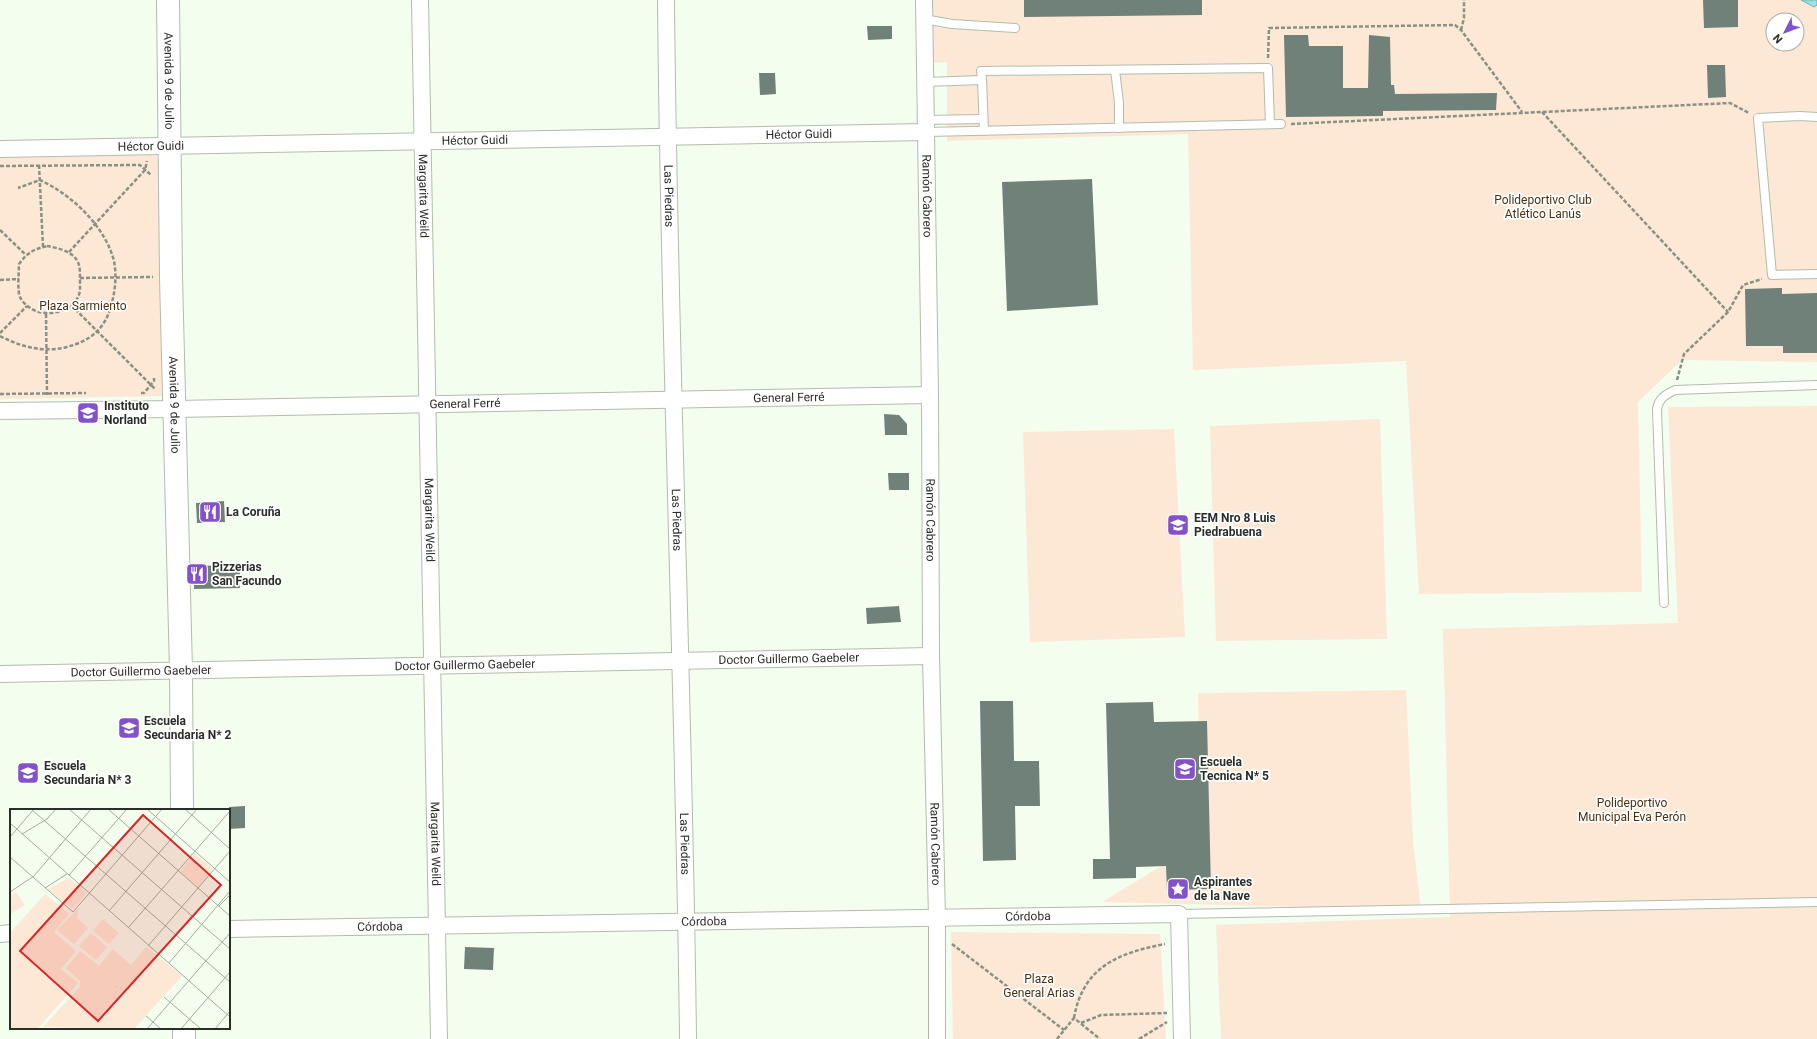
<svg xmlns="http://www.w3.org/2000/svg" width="1817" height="1039" viewBox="0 0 1817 1039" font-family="Roboto,sans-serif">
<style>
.green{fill:#fce8d4;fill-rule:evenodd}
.water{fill:#98e3e7;stroke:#77adae}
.building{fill:#6f8179}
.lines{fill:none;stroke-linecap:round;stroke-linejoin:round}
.lane-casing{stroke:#b2bcad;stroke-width:10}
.street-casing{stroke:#b2bcad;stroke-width:18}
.secondary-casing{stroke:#b2bcad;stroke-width:24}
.path{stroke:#899086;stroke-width:2.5;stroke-dasharray:4 2;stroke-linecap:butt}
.lane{stroke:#fff;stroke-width:8}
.street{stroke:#fff;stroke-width:16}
.secondary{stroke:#fff;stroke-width:22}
.labels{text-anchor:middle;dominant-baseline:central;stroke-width:3.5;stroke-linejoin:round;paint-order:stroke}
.street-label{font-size:12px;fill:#2a2e28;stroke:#fff}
.park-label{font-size:12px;fill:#4c300e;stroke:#fff}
.poi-label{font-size:12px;font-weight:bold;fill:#2a2e28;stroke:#fff;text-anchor:start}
.inset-road{fill:none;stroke:#a3ab9f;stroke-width:1}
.view{fill:#d62828;fill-opacity:0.15;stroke:#d62828;stroke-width:2}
.inset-edge{fill:none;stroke:#2a2e28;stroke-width:2}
</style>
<rect width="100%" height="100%" fill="#f4feee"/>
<!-- green -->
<g class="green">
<path d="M932,0h885v362l-135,-2 -44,42 4,190 -223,2 -13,-233 -213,9 -5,-236 -241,7v-79l-14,1zM1773,20h24v24h-24z"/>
<path d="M163,155l5,241 -168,3v-242z"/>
<path d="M1817,406v633h-596l-5,-114 234,-8 -7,-288 235,-6 -10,-216z"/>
<path d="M1380,419l7,220 -171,2 -6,-215z"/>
<path d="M1174,429l11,208 -155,5 -7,-210z"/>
<path d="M1406,690l7,151 8,69 -319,-8 99,-60 -3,-149z"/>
<path d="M951,932l209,2 6,105h-213z"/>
</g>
<!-- water -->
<path class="water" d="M1801,0h16v5l-3,2z"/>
<!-- building -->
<g class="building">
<path d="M1024,0h178v15l-178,2z"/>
<path d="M1703,0h35v27l-34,1z"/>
<path d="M867,26h25v13l-24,1z"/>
<path d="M1284,35h24l1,11h34v42h25l1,-53 21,2 1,48h3l1,9 102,-1 -1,17 -113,1v5l-97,1z"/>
<path d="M1707,65h18l1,32 -18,1z"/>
<path d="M759,73h16l1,21 -16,1z"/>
<path d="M1092,179l6,126 -91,6 -5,-129z"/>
<path d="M1782,288v6l35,-1v60h-34v-7h-37l-1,-57z"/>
<path d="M884,414l15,1 8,9v11h-22z"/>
<path d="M888,473h21v17h-20z"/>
<path d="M224,501l1,21 -28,1 -1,-20z"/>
<path d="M240,565v23l-46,1v-23z"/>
<path d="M899,606l2,16 -34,2 -1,-16z"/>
<path d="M980,701h33l1,60h25l1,45h-25l1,54 -33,1z"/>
<path d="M1153,702l1,20 53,-1 4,168 -44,1 -1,-24 -30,1v11l-43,1v-20h17l-4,-156z"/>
<path d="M245,806v22l-16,1v-22z"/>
<path d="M465,947l29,1 -1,22 -29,-1z"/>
</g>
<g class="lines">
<!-- lane casing -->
<g class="lane-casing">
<g id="lane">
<path d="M924,19l28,5 63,4"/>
<path d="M1115,70l4,33v25"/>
<path d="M982,80l2,51"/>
<path d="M925,82l57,-2 -1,-9 287,-3 2,56"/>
<path d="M1817,117l-17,-1 -42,2 14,157 45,-1"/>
<path d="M925,120l58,-1"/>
<path d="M926,132l355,-8"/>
<path d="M1664,603l-7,-194c2,-11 8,-14 18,-19l142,-5"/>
<path d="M1179,914l638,-12"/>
</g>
</g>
<!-- street casing -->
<g class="street-casing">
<g id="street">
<path id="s1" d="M420,0l19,1039"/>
<path id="s2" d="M666,0c3,346 18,693 22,1039"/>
<path id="s3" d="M924,0l6,395 1,261 6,262v121"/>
<path id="s4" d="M0,149l926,-17"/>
<path id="s5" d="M0,411l175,-2 755,-14"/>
<path id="s6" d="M0,674l931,-18"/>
<path id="s7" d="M229,929l950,-15 3,125"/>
<path d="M0,934l11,-1"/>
</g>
</g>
<!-- secondary casing -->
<g class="secondary-casing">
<g id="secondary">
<path id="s8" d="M168,0l3,277 10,394 1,139"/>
<path d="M184,1028v11"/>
</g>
</g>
<!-- path -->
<g class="path">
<path d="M1461,30l3,-12v-18"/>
<path d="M1268,58l1,-30 186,-3 6,5 61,82"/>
<path d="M1542,112l186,200"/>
<path d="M1291,124l439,-21 19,10"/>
<path d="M39,165l4,82"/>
<path d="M0,166l140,-1 11,10"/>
<path d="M0,230l26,25"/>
<path d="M47,246c11,2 29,6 32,19 1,4 1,9 1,13 0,3 0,8 0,12 -2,19 -26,26 -41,22 -7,-2 -16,-8 -19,-15 -3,-6 -1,-26 -1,-33 8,-11 15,-15 28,-18z"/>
<path d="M69,252l76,-82 2,-9"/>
<path d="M80,278l73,-1"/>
<path d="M0,280l19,-1"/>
<path d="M71,305l84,84"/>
<path d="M46,314l1,81"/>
<path d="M0,333l27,-27"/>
<path d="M0,336c21,11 44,17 67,11 23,-6 38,-18 44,-41 4,-14 6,-30 3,-45 -9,-35 -42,-66 -74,-81l-22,8"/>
<path d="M1677,380l7,-26 44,-42 15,-27 19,-6"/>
<path d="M141,393h3l10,-12v-3"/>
<path d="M0,394l86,-1"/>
<path d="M952,944l112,86"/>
<path d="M1074,1018c9,-52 45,-65 91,-74"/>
<path d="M1081,1023l20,-8 66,-2"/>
<path d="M1057,1039l17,-21 26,21"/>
<path d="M1139,1039l28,-17"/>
</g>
<!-- lane -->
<use href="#lane" class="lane"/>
<!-- street -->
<use href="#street" class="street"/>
<!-- secondary -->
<use href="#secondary" class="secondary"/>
</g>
<!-- icons -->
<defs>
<g id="school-square" transform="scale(1.15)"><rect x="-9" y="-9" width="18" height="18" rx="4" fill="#8352cb" stroke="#fff"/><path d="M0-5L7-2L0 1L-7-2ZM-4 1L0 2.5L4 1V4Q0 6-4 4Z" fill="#fff"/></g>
<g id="restaurant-square" transform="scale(1.15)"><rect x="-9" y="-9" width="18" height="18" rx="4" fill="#8352cb" stroke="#fff"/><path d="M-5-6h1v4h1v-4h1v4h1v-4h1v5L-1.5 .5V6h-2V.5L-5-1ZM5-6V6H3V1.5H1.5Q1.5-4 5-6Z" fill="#fff"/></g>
<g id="sight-square" transform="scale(1.15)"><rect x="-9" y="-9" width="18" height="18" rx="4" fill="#8352cb" stroke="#fff"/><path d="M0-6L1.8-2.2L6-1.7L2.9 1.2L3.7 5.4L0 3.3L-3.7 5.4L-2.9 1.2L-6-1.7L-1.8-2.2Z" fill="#fff"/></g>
</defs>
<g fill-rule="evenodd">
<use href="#school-square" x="88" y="413"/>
<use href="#restaurant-square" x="210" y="512"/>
<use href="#school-square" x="1178" y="525"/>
<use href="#restaurant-square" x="197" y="574"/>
<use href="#school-square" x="129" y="728"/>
<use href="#school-square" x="1185" y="769"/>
<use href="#school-square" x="28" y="773"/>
<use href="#sight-square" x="1178" y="889"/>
</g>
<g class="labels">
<!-- street labels -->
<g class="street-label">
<text stroke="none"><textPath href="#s8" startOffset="81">Avenida 9 de Julio</textPath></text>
<text stroke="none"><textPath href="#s4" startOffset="799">Héctor Guidi</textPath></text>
<text stroke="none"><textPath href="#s4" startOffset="475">Héctor Guidi</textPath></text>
<text stroke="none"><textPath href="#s4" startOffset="151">Héctor Guidi</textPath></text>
<text stroke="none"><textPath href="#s1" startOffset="196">Margarita Weild</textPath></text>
<text stroke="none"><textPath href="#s2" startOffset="196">Las Piedras</textPath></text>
<text stroke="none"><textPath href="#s3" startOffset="196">Ramón Cabrero</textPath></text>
<text stroke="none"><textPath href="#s5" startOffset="789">General Ferré</textPath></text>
<text stroke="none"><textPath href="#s5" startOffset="465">General Ferré</textPath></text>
<text stroke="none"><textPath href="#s8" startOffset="405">Avenida 9 de Julio</textPath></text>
<text stroke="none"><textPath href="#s1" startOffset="520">Margarita Weild</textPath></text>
<text stroke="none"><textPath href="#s2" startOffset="520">Las Piedras</textPath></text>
<text stroke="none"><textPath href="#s3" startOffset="520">Ramón Cabrero</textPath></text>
<text stroke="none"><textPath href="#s6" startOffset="789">Doctor Guillermo Gaebeler</textPath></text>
<text stroke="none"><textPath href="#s6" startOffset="465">Doctor Guillermo Gaebeler</textPath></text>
<text stroke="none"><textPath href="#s6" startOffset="141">Doctor Guillermo Gaebeler</textPath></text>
<text stroke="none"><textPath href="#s1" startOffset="844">Margarita Weild</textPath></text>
<text stroke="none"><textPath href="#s2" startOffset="844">Las Piedras</textPath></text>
<text stroke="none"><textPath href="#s3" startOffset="844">Ramón Cabrero</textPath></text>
<text stroke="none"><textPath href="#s7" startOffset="799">Córdoba</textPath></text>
<text stroke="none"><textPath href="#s7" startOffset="475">Córdoba</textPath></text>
<text stroke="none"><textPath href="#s7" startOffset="151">Córdoba</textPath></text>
</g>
<!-- park labels -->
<g class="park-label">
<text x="1543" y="200">Polideportivo Club<tspan x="1543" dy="14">Atlético Lanús</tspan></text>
<text x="83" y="306">Plaza Sarmiento</text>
<text x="1632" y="803">Polideportivo<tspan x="1632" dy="14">Municipal Eva Perón</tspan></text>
<text x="1039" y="979">Plaza<tspan x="1039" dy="14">General Arias</tspan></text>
</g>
<!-- poi labels -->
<g class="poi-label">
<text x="104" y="406">Instituto<tspan x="104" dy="14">Norland</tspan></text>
<text x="226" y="512">La Coruña</text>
<text x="1194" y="518">EEM Nro 8 Luis<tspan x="1194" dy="14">Piedrabuena</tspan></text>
<text x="212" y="567">Pizzerias<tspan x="212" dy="14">San Facundo</tspan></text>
<text x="144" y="721">Escuela<tspan x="144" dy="14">Secundaria N* 2</tspan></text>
<text x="1200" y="762">Escuela<tspan x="1200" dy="14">Tecnica N* 5</tspan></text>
<text x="44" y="766">Escuela<tspan x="44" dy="14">Secundaria N* 3</tspan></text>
<text x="1194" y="882">Aspirantes<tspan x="1194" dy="14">de la Nave</tspan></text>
</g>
</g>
<!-- overview -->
<g transform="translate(10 809)">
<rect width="220" height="220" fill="#f4feee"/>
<path d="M185,44l18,16 -15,18 -18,-16zM59,69l18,15 -15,16 -24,-20zM6,83l9,13 -15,9v-18zM35,85l24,20 -15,18 22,19 -15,18 17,14 -41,46h-27v-96zM69,98l-2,11 11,10 -14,16 -17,-14zM93,110l16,14 -10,11 -16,-13zM81,124l16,14 -11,13 -17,-14zM136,138l36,29 -48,53 -91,-2 37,-40v-6l-14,-13 14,-17 19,15 14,-17 18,16z" fill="#fce8d4"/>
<path class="inset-road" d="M21,0l199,173M59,0l161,140M98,0l122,107M137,0l83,73M175,0l45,40M0,14l220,194M12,25l25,-15 9,-10M0,28l24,-28M0,48l63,55 89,-103M59,66l58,-66M35,79l22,-14M0,83l24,-16 57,-67M209,97l11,-11M99,102l88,-102M118,119l102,-117M138,137l82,-95M159,154l61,-72M154,188l37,32M136,207l15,13M137,220l83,-96M171,220l49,-57M205,220l15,-18"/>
<path class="view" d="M133,6l78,70 -123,136 -78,-70z"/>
<rect width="220" height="220" class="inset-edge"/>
</g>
<!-- north arrow -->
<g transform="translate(1785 32) rotate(228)"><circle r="19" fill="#ffffff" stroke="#aaaba9"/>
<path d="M0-3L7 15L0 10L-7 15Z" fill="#8352cb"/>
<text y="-6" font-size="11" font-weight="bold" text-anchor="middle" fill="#2a2e28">N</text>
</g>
</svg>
